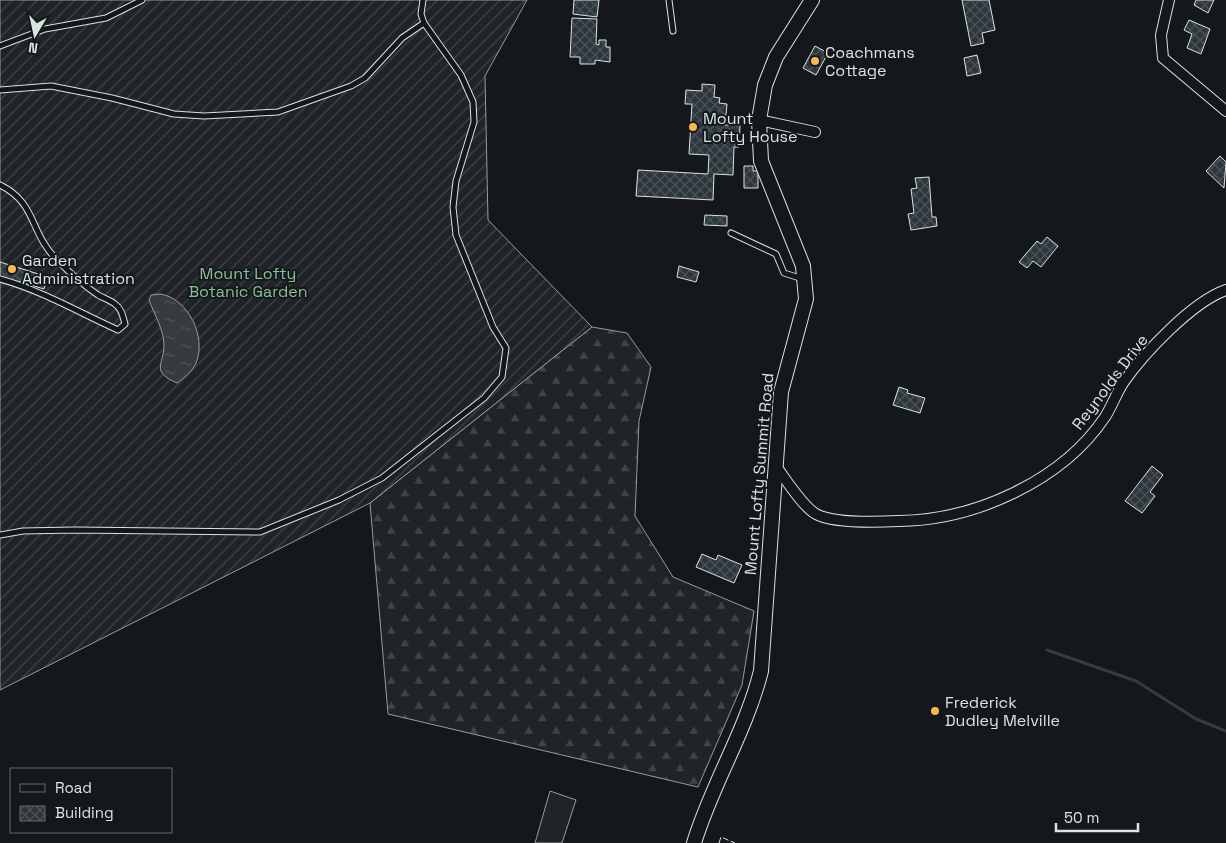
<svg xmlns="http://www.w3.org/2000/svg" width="1226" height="843" viewBox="0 0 1226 843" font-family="'Space Grotesk',sans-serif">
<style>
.forest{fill:url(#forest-firs);stroke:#939e99}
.garden{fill:url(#garden-furrows);stroke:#939e99}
.pitch{fill:#202428;stroke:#939e99}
.water{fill:url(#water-ripples);stroke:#939e99}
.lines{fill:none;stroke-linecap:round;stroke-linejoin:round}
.stream{stroke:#363b3e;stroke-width:3}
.building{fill:url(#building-cross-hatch);stroke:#d8e6dc}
.service-casing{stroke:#d8e6dc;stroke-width:7}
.minor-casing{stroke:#d8e6dc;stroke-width:12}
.secondary-casing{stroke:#d8e6dc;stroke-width:16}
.service{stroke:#14181c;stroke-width:5}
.minor{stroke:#14181c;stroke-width:10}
.secondary{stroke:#14181c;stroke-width:14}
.fence{stroke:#d8e6dc;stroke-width:1;stroke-dasharray:6 2.5;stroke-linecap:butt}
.poi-dot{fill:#ffb74d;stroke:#14181c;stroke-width:2}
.labels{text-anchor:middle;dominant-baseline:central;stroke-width:4;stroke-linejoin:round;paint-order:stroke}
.poi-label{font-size:16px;fill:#d8e6dc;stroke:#14181c;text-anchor:start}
.park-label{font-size:16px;fill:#8ac095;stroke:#14181c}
.street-label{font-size:16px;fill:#d8e6dc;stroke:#14181c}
</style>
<defs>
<pattern id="forest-firs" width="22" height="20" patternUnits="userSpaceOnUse" patternTransform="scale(1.25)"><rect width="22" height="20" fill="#202428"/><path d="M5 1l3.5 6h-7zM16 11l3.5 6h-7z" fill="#404447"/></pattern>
<pattern id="garden-furrows" width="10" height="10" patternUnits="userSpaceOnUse" patternTransform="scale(1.25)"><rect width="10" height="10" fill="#202428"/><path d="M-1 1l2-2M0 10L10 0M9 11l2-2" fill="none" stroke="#404447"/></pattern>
<pattern id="water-ripples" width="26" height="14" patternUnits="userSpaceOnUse" patternTransform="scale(1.25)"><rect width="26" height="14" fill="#363b3e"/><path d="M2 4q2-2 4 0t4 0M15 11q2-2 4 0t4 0" fill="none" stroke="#525759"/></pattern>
<pattern id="building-cross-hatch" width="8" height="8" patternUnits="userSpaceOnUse" patternTransform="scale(1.25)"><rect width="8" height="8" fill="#2c363c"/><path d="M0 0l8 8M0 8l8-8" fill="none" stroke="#4a5358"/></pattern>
</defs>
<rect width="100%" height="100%" fill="#14181c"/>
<!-- forest -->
<path class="forest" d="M592,327l35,6 24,34 -12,54 -4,95 38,61 81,34 -12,74 -44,102 -310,-73 -18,-211z"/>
<!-- garden -->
<path class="garden" d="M0,0h527l-42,76 3,144 104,107 -222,176 -370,187z"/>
<!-- pitch -->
<path class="pitch" d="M550,791l26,9 -14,43h-27z"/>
<!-- water -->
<path class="water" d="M160,294c28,4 47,43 36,69 -4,9 -12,15 -19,20 -27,-12 -13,-18 -13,-38 0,-15 -10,-31 -15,-45l2,-5z"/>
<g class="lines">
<!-- stream -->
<path class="stream" d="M1047,650l89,31 60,38 30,12"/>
</g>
<!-- building -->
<g class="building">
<path d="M574,0h25l-2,17 -24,-3z"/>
<path d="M962,0h27l6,30 -13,3 2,10 -13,3z"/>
<path d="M1196,0h18l-6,13 -14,-8z"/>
<path d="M572,18l25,1 -1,25 3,1v-5h7v7h4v15l-15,-2v4h-15v-7h-10z"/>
<path d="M1189,20l21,9 -9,25 -14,-6 5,-14 -8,-4z"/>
<path d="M815,46l13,7 -12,22 -13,-7z"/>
<path d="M977,55l4,18 -14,3 -3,-18z"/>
<path d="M702,84l13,1 -1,12 6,1 -1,5 8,1 -2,21h15l-1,22h-5l-1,28 -19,-1 -1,26 -77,-4 2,-26 70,4 1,-19 -20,-1 3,-50h-7l1,-14 16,1z"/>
<path d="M1220,156l6,6 -2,26 -18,-17z"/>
<path d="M744,166h9v5h5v17h-14z"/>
<path d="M929,177l3,40h4l1,9 -26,4 -3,-16 6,-1 -3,-24 6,-1 -2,-10z"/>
<path d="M705,215l22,1v10l-23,-1z"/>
<path d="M1047,237l11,9 -17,21 -8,-6 -6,7 -8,-6 18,-21 4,3z"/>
<path d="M0,262l48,15 -4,12 -44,-13z"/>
<path d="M679,266l20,6 -3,10 -19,-5z"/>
<path d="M899,387l9,3 -1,3 18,5 -5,15 -27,-8z"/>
<path d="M1152,466l11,9 -13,17 5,4 -13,17 -17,-12z"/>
<path d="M702,554l14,6 2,-5 24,10 -8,18 -38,-16z"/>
</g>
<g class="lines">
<!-- service casing -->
<g class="service-casing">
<g id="service">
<path d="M669,0l4,31"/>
<path d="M0,46l45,-17 61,-11 36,-18"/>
<path d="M0,90l51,-4 61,12 62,16 30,2 74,-4 73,-26 14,-8 37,-40 22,-15"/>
<path d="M0,185c37,18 29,47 57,75 13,13 26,25 41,35 5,3 12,5 17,9 7,5 8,13 10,20l-7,6c-40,-18 -75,-39 -118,-51"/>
<path d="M731,233l45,21 8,19 19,6"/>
<path d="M0,535l23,-4 51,-1 186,2 79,-32 43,-22 102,-80 18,-21 4,-29 -13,-21 -37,-92 -3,-28 3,-26 18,-59 -1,-20 -12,-27 -37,-52 -3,-9 2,-14"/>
</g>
</g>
<!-- minor casing -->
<g class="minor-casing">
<g id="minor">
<path d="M1169,0l-8,35 2,23 63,53"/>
<path d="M759,120l56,12"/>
<path d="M775,465c10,13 27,41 41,49 18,10 63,8 83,7 76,-1 163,-40 206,-104 7,-11 11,-23 18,-34 21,-30 69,-81 103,-93"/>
</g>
</g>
<!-- secondary casing -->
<g class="secondary-casing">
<path id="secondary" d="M694,843c18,-59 52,-112 67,-172l20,-279 25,-93 -3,-33 -42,-105 -2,-41 6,-35 11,-28 36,-57"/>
</g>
<!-- service -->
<use href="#service" class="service"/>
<!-- minor -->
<use href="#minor" class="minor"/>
<!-- secondary -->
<use href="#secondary" class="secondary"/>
<!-- fence -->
<path class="fence" d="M719,843l2,-6 14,6"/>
</g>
<!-- markers -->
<g class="poi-dot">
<circle cx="815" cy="61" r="5"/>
<circle cx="693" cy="127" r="5"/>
<circle cx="12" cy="269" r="5"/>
<circle cx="935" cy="711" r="5"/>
</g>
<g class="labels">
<!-- poi labels -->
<g class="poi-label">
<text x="825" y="52">Coachmans<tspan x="825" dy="18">Cottage</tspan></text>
<text x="703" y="118">Mount<tspan x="703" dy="18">Lofty House</tspan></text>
<text x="22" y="260">Garden<tspan x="22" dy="18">Administration</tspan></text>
<text x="945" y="702">Frederick<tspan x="945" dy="18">Dudley Melville</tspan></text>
</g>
<!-- park labels -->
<g class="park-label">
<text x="248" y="273">Mount Lofty<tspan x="248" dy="18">Botanic Garden</tspan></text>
</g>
<!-- street labels -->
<g class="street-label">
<text transform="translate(1110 382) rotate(-53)">Reynolds Drive</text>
<text transform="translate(759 474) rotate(-85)">Mount Lofty Summit Road</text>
</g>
</g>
<!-- legend -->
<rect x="10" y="768" width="162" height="65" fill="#14181c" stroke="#626a69"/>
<rect x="20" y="784" width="25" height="8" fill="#14181c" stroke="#626a69"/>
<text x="55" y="793" font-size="15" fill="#d8e6dc">Road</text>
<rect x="20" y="806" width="25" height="15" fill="url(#building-cross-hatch)" stroke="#626a69"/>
<text x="55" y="818" font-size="15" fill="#d8e6dc">Building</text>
<!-- north arrow -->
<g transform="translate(35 35) rotate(189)" stroke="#14181c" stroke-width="4" paint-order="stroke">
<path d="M0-4L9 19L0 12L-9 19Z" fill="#d8e6dc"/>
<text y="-8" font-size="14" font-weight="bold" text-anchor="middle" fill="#d8e6dc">N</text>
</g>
<!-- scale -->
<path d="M1056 823v8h82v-8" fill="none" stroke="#d8e6dc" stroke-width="2.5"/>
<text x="1064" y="823" font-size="15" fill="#d8e6dc" stroke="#14181c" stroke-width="4" paint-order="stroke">50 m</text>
</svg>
